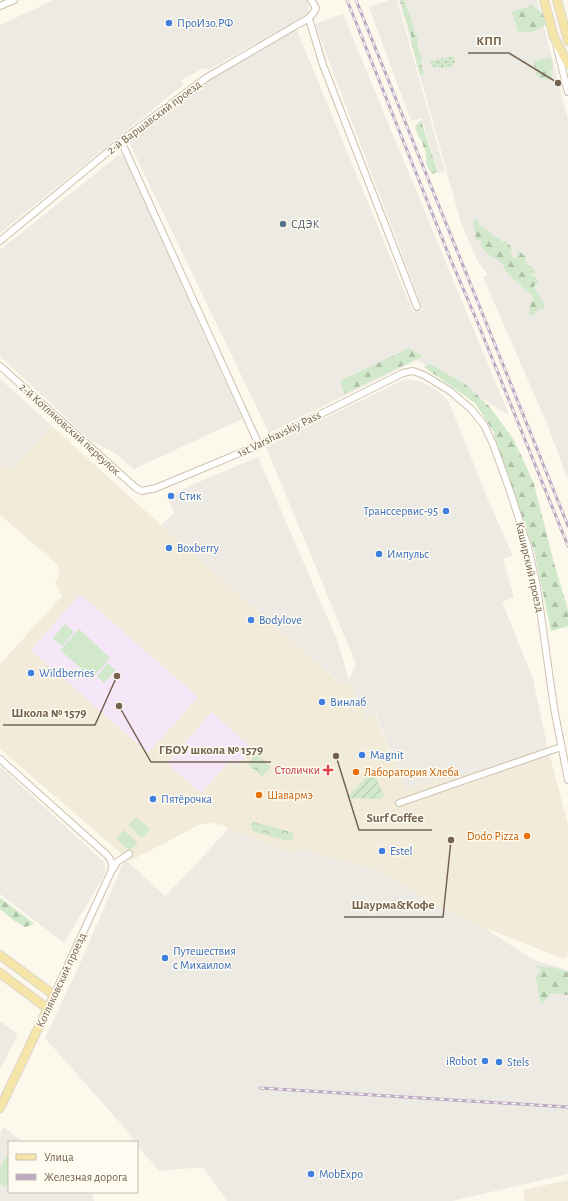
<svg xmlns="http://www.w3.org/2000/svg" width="568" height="1201" viewBox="0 0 568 1201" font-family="'Alegreya Sans',sans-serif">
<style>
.residential{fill:#f3ebda}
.industrial{fill:#edeae3}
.education{fill:#f5e7f8}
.grass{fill:url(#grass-dots)}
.forest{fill:url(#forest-firs)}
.park{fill:url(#park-crowns)}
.garden{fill:url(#garden-furrows)}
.pitch{fill:#d1e9ca}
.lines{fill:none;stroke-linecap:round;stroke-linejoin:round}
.minor-casing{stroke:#cdc2b1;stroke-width:8}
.major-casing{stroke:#dbd6d1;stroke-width:10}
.minor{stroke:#fff;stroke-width:6}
.major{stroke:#f5e5a8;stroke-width:8}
.rail-casing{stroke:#bda9c6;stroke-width:3}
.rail{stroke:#fefbf1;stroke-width:1.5;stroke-dasharray:4.5;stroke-linecap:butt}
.shop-dot{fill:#3f7fe0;stroke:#fefbf1;stroke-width:1.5}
.service-dot{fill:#5c6f8a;stroke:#fefbf1;stroke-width:1.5}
.health-dot{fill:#e0444e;stroke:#fefbf1;stroke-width:1.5}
.food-dot{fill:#e8710a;stroke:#fefbf1;stroke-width:1.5}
.labels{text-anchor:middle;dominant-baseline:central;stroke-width:3;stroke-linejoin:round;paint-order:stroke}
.shop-label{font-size:12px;fill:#366cbe;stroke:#fefbf1;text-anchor:start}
.street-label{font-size:12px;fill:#76634f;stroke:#fefbf1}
.service-label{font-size:12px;fill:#4e5e75;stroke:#fefbf1;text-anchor:start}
.health-label{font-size:12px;fill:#be3a42;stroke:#fefbf1;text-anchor:end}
.food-label{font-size:12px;fill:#c56008;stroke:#fefbf1;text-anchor:start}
.leader{fill:none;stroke:#76634f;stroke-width:1.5}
.callout-dot{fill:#76634f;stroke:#fefbf1;stroke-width:1.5}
.callout-label{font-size:13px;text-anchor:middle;font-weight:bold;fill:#76634f;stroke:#fefbf1;stroke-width:3;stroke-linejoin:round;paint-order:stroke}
</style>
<defs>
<pattern id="grass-dots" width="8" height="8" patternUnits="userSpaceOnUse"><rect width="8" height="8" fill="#d1e9ca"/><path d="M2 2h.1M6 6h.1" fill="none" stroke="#aec0a6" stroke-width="1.8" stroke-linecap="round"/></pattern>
<pattern id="forest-firs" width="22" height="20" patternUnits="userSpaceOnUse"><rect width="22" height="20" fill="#d1e9ca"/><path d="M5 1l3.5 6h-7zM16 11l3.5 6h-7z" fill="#aec0a6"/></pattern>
<pattern id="park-crowns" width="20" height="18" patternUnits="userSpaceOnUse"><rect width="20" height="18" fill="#d1e9ca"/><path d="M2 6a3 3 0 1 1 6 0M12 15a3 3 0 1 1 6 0" fill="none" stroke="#aec0a6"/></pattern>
<pattern id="garden-furrows" width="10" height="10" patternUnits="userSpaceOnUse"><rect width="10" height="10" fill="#d1e9ca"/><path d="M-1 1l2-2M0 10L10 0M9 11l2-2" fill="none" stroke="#aec0a6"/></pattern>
</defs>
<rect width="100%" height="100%" fill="#fcf8eb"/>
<!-- residential -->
<g class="residential">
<path d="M52,426l109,99 179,159 9,-3 16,38 10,-4 25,60 60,-3 30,-5 57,-22 21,80v130l-4,4 -81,-32 -60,-29 -44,-28 -84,-16 -67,-25 -5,-4 -14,-2 -8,1 -71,37 -130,-112v-85l62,-68 -7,-14 5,-9 -2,-8 -58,-50v-50l13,3z"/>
<path d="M568,1180v21h-43l-2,-11z"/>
</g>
<!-- industrial -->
<g class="industrial">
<path d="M54,0h253l2,3 -1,11 -98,55 -6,-1 -23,12 2,5 -183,148v-208z"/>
<path d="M389,0h8l48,172 -6,1 -18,-55 -10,3 -42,-114z"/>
<path d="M399,0h138l31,120v360l-20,-54 -65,-149 5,-2 -10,-13 -17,-39z"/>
<path d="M343,14l166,401 -92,-55 -148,73 -140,-291 54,-42 31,-23 82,-49 117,284 10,-2 -108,-286z"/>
<path d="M119,155l6,3 117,261 -108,50 -19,-16 -24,-12 -91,-85v-106z"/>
<path d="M0,379l52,47 -39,42 -13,-3z"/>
<path d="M405,379l17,3 17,10 9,8 40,100 25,56 -10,3 11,38 -12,5 31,77 14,66 -57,22 -27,8 -4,-3 -52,18 -7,-15 -24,-60 -11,4 -16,-38 -8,3 -180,-159 13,-12 -7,-16 25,-12 66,-28 79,183 12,40 7,-16 -90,-217z"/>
<path d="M0,766l105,97v11l-41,69 -64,-49z"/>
<path d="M228,829l67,25 4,-5 80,21 44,28 60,29 51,33 34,10v204l-116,27h-225l-24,-34 -44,4 -22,-26v-3h-2l-13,-17 -77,-87 38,-81 42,-98 40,37 34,-35z"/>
<path d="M0,1021l18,13 -18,36z"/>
<path d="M3,1127l21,15h-15v50h83l2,9h-94v-67z"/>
</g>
<!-- education -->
<g class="education">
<path d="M80,594l118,103 -50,56 -117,-103z"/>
<path d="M212,712l41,37 -14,15h-4l-4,-4 -30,33 -34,-30z"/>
</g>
<!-- grass -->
<path class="grass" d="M454,56l1,7c-7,7 -15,5 -23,3l-2,-5z"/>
<!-- forest -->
<g class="forest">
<path d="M400,0h5c2,11 8,22 10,33l-2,2 3,-1 1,1 1,8 -1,2 4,11 1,5 -2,1c1,2 4,10 4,12l-4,1 -9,-33v-7l-3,-6v-5l-2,-3v-3l-2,-1 -2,-10 2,-2 -3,-1z"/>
<path d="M531,6c9,3 15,9 15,19l-14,7h-14l-6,-20z"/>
<path d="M549,57h2l2,13 -4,1 3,3v2l-2,4 -6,-1 -1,-1 -1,1 -3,-1 -3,-5 -2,-11 1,-1h2l5,-3 3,2z"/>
<path d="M421,121l17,51 -6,2 -6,-10c1,-5 0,-14 -3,-18v-3l-4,-6 -4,-10 3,-4z"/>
<path d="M476,219l3,3v4h3l3,4 2,-1 7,8 6,1 1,4 3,-1 5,3 3,5 -2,3 3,6 5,-1v-5h3l2,3 2,1 2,8 5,3v1l3,2v3l-1,1h-4l1,1c4,2 7,2 7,8l-4,3 1,3 10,16 -1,3 -6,1c-2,4 -3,7 -8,7 -2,-6 0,-12 4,-17v-2c-8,-8 -25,-20 -30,-29 -1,-1 0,-2 -1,-3 -7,-10 -21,-8 -22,-25l-3,1 -2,-2 -3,-17 1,-2z"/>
<path d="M409,348l14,8 -79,38 -4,-13z"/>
<path d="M430,364l35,20 24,22 25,34 20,44 20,79 14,47v16l-17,5 -17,-81 -40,-115 1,-1 -20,-31 -51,-36z"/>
<path d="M0,898l35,26 -10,3 -12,-7 -13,-11z"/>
<path d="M536,966l19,2 13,4v23l-17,-2 -8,11 -3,-2 -4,-26 5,-5z"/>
</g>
<!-- park -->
<g class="park">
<path d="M256,754l15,13 -9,10 -15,-13z"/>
<path d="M254,822l38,10 2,3 -1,4 -5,2 -35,-10 -2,-7z"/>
</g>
<!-- garden -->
<path class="garden" d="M373,771l11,24 -4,4 -34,-1z"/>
<!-- pitch -->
<g class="pitch">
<path d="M65,624l9,8 -12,14 -9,-8z"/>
<path d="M79,629l31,29 -18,20 -32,-28z"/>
<path d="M108,663l8,7 -12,13 -7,-7z"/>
<path d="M136,817l14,12 -8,9 -14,-13z"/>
<path d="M124,830l14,13 -8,8 -14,-12z"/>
<path d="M6,1156l3,1v24l-3,6 -6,-3v-16z"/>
</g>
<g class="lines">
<!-- minor casing -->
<g class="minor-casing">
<g id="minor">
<path d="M0,6l14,-6"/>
<path d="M309,19l14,46 94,242"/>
<path d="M557,48l11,44"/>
<path d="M121,141l138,304"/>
<path d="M0,241l121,-100 85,-63 89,-52c9,-5 17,-8 21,-18l-5,-8"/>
<path d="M0,366l136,122 6,3 14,-3 103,-43 144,-72 10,-2 11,4 26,16 21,18 13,16 9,19 18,50 17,53 9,40 17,121 14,72"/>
<path d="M0,759l107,96c5,5 6,10 4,17l-57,123"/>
<path d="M399,803l162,-56"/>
<path d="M113,869l4,-7 12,-8"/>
</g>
</g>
<!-- major casing -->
<g class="major-casing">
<g id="major">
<path d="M544,0l10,37 14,27"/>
<path d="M557,0l11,41"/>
<path d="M0,955l54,40 -54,113"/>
<path d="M0,973l48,36"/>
</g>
</g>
<!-- minor -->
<use href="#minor" class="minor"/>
<!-- major -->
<use href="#major" class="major"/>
<!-- rail casing -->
<g class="rail-casing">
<g id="rail">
<path d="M347,0l103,258 27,63 91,225"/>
<path d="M356,0l212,526"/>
<path d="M260,1088l308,19"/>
</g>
</g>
<!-- rail -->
<use href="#rail" class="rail"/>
</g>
<!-- markers -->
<g class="shop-dot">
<circle cx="169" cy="23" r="4"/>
<circle cx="171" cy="496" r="4"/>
<circle cx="446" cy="511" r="4"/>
<circle cx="169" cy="548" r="4"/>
<circle cx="379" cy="554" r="4"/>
<circle cx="251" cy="620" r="4"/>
<circle cx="31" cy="673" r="4"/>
<circle cx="322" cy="702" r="4"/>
<circle cx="362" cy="755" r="4"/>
<circle cx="153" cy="799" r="4"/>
<circle cx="382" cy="851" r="4"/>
<circle cx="165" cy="958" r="4"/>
<circle cx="485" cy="1061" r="4"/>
<circle cx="499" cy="1062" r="4"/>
<circle cx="311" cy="1174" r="4"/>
</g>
<circle class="service-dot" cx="283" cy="224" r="4"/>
<path class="health-dot" d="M326 764h4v4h4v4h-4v4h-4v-4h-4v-4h4z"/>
<g class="food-dot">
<circle cx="356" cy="772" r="4"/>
<circle cx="259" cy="795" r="4"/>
<circle cx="527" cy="836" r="4"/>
</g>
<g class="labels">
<!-- shop labels -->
<g class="shop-label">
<text x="177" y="23">ПроИзо.РФ</text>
<text x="179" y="496">Стик</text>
<text x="438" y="511" text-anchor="end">Транссервис-95</text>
<text x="177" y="548">Boxberry</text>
<text x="387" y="554">Импульс</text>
<text x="259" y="620">Bodylove</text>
<text x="39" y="673">Wildberries</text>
<text x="330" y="702">Винлаб</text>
<text x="370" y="755">Magnit</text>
<text x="161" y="799">Пятёрочка</text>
<text x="390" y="851">Estel</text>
<text x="173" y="951">Путешествия<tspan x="173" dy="14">с Михаилом</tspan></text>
<text x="477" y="1061" text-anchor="end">iRobot</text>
<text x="507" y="1062">Stels</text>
<text x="319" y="1174">MobExpo</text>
</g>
<!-- street labels -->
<g class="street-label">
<text transform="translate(154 117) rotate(-37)">2-й Варшавский проезд</text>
<text transform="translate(70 429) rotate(42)">2-й Котляковский переулок</text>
<text transform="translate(279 434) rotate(-26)">1st Varshavskiy Pass</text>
<text transform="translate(530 567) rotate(77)">Каширский проезд</text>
<text transform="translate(61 980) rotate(-65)">Котляковский проезд</text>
</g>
<!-- service labels -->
<g class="service-label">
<text x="291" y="224">СДЭК</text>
</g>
<!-- health labels -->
<g class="health-label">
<text x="320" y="770">Столички</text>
</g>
<!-- food labels -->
<g class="food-label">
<text x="364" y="772">Лаборатория Хлеба</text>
<text x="267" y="795">Шавармэ</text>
<text x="519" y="836" text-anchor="end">Dodo Pizza</text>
</g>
</g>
<!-- callouts -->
<path class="leader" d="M558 83L509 53H468M117 676L95 725H3M119 706L151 762H271M336 756L359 830H432M451 840L443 917H344"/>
<g class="callout-dot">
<circle cx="558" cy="83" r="4"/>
<circle cx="117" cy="676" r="4"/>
<circle cx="119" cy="706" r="4"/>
<circle cx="336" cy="756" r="4"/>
<circle cx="451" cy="840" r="4"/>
</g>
<g class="callout-label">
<text x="489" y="45">КПП</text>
<text x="49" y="717">Школа № 1579</text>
<text x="211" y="754">ГБОУ школа № 1579</text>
<text x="395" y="822">Surf Coffee</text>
<text x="393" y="909">Шаурма&amp;Кофе</text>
</g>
<!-- legend -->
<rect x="8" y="1141" width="130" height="52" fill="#fefbf1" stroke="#c8beb0"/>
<rect x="16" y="1154" width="20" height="6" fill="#f5e5a8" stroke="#c8beb0"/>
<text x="44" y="1161" font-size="12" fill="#76634f">Улица</text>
<rect x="16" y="1174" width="20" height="6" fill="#bda9c6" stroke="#c8beb0"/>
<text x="44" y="1181" font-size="12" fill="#76634f">Железная дорога</text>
</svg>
